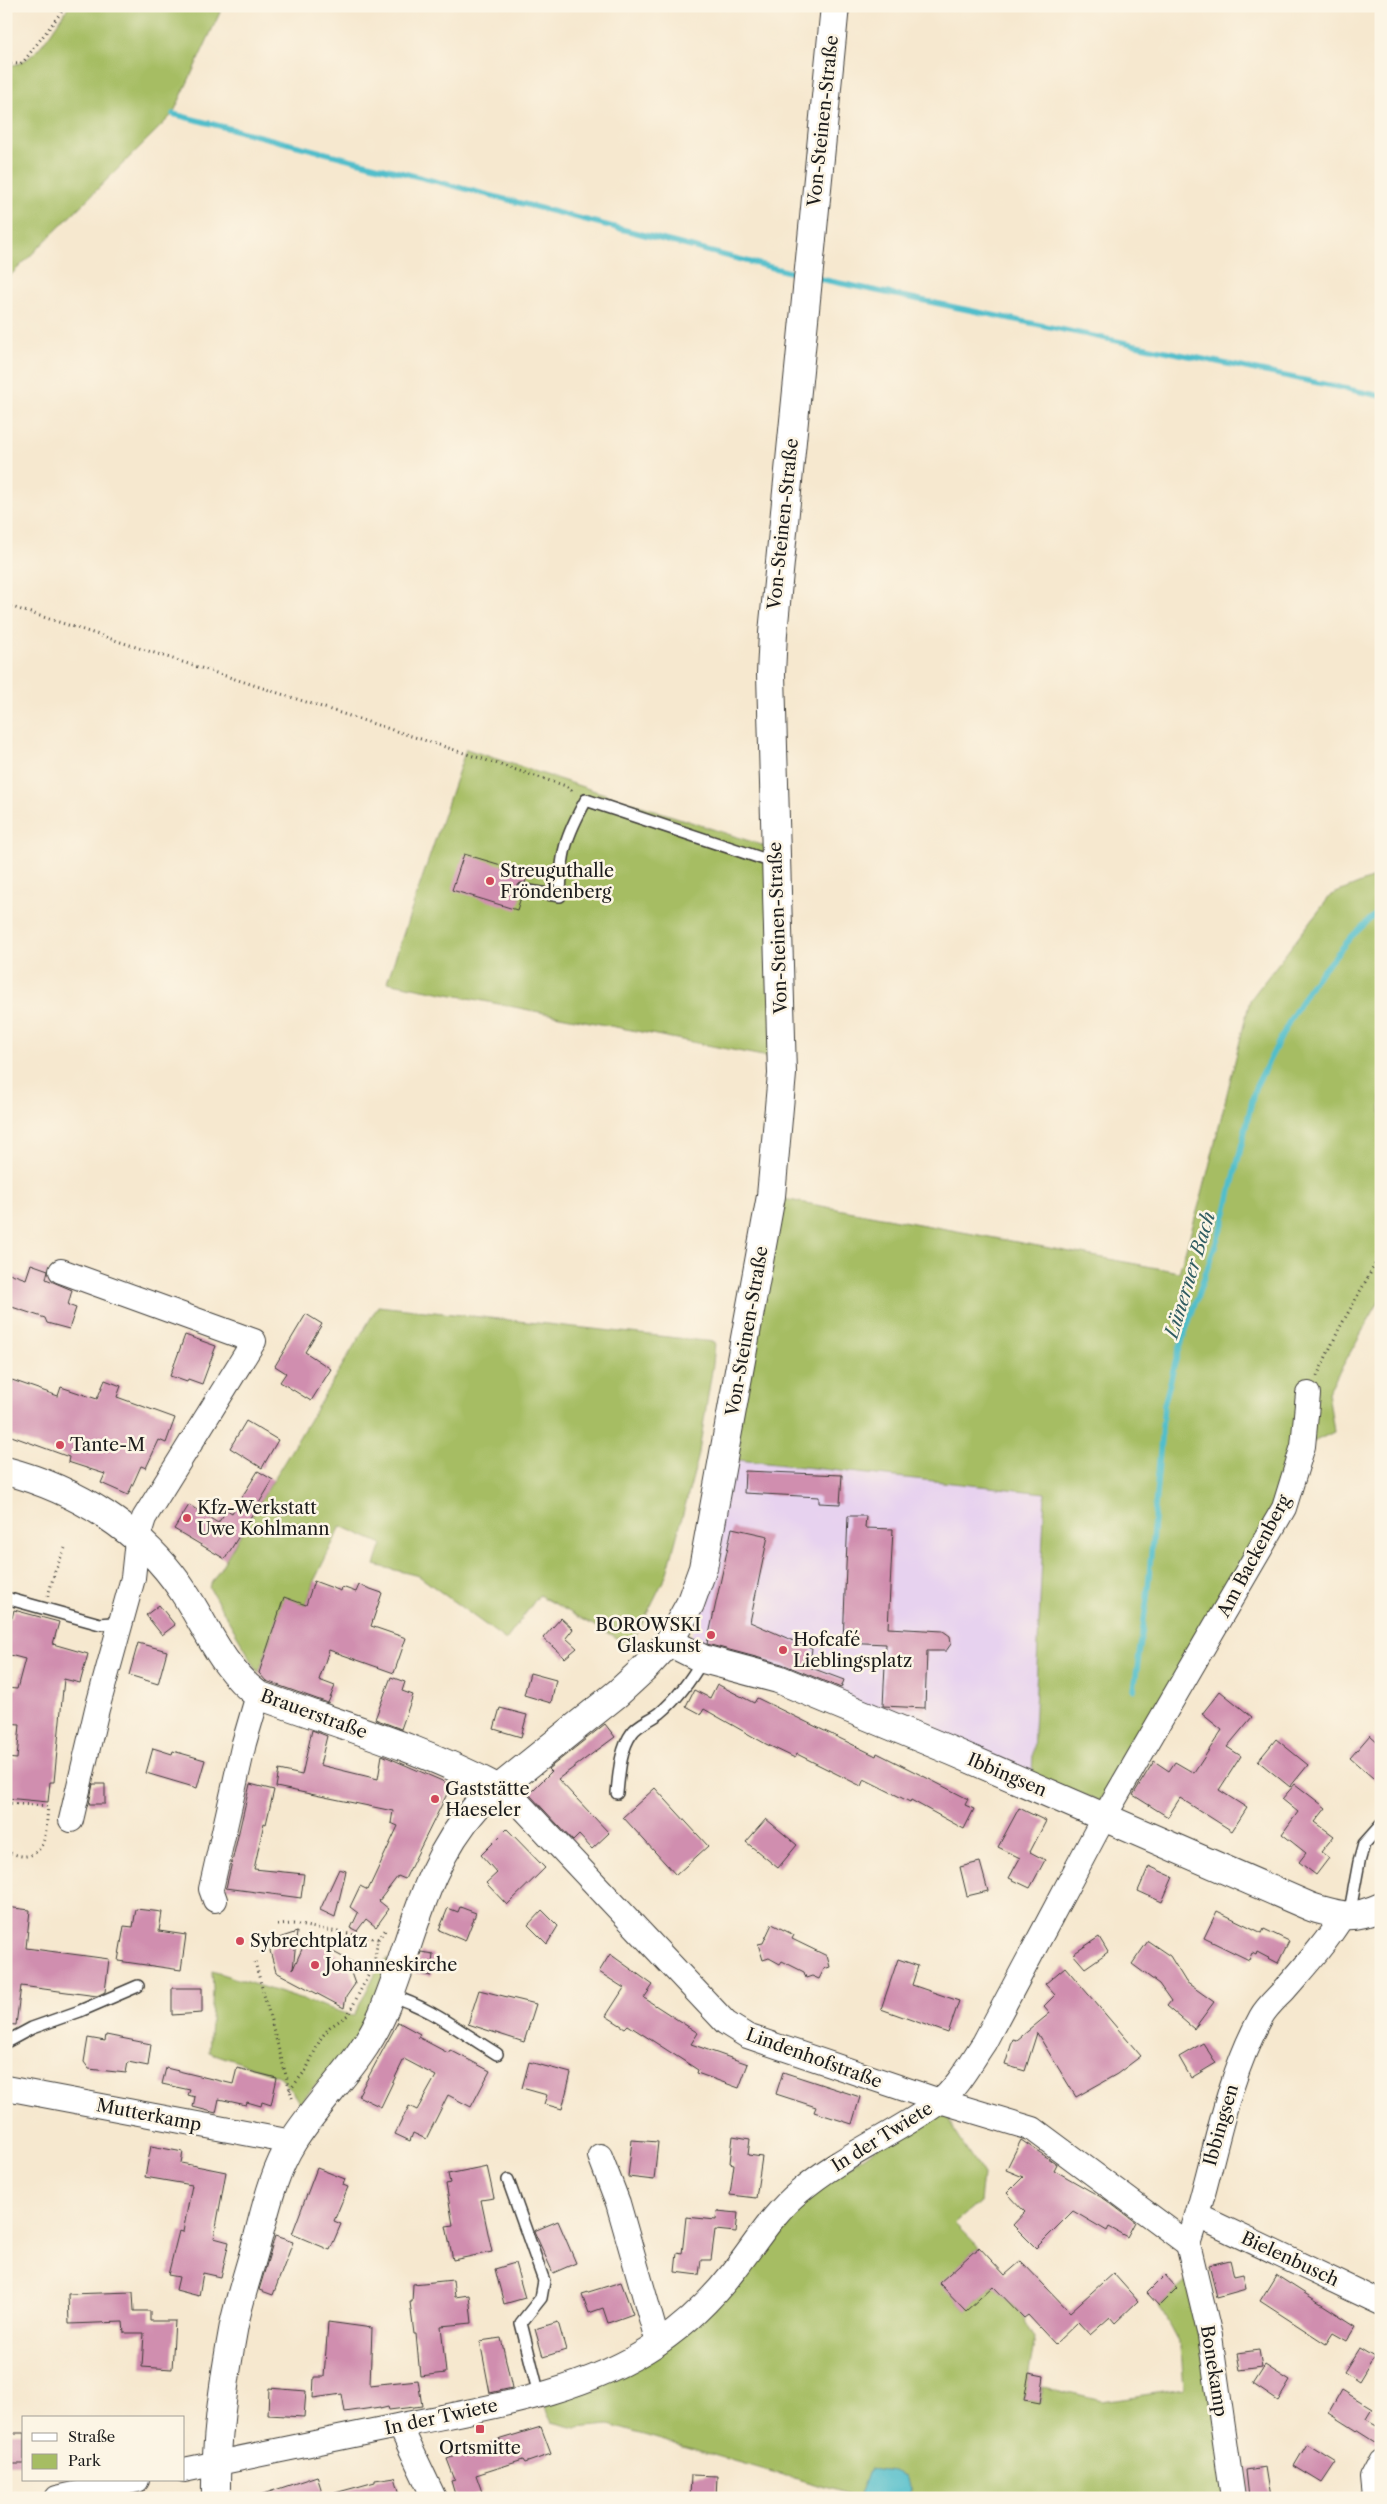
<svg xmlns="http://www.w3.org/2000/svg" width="1387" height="2504" viewBox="0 0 1387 2504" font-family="'Libre Caslon Text',serif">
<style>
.built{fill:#e7d2ef}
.green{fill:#a6bd63;stroke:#616c40}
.water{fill:#51becb;stroke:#366d74}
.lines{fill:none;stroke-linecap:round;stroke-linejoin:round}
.stream{stroke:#51becb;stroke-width:5.5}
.building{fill:#d08eaf}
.lane-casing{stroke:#3d3b37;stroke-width:14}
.street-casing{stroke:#3d3b37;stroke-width:26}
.secondary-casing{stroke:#3d3b37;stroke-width:30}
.path{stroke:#3d3b37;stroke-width:3;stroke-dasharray:1 4;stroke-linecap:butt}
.lane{stroke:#fff;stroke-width:11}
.street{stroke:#fff;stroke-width:24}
.secondary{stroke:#fff;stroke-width:28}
.poi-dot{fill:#d1495b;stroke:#fcf5e5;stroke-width:2}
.labels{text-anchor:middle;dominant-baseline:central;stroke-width:5;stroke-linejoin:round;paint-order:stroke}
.street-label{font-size:18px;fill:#1c1c1c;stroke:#fcf5e5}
.poi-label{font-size:18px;fill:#1c1c1c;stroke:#fcf5e5;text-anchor:start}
.water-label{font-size:19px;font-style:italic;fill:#315d62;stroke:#fcf5e5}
</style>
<rect width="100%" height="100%" fill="#fcf5e5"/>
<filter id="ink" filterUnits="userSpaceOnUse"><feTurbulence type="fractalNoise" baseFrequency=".02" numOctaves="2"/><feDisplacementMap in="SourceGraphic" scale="10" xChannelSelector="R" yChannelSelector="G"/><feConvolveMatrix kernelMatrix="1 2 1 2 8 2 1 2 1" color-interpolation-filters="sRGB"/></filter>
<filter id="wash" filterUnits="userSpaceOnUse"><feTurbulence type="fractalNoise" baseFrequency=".0096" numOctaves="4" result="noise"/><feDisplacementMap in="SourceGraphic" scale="20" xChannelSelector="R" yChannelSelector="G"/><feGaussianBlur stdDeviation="1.12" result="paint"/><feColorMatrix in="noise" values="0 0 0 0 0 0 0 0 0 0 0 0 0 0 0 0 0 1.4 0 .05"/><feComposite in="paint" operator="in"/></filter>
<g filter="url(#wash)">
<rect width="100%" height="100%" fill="#f6e8cf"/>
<!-- built -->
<path class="built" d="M729,1459l316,34 -13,281 -342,-131z"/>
<!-- green -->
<g class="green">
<path d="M69,6h154l-50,108 -167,166v-199l5,-16c23,0 45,-41 58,-59z"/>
<path d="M466,749l305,99 2,210 -386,-76z"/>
<path d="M1381,875v423l-53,94 6,40 -29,14 -25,60 -180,295 -68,-27 13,-281 -316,-34 49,-261 401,74 24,-81 47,-191 81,-105z"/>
<path d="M378,1306l337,36 -2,22 -15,94 -31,115 -36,73 -92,-51 -33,45 -87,-64 -44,-11 7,-21 -41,-18 -27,55 -8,24 -22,-7 -25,75 -50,-86z"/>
<path d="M388,1958l-2,23 -31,60 -55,62 -19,-26 -72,-25 4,-63 -1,-18 142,45 26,-52z"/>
<path d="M940,2101l14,29 29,45 -3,27 -25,21 24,24 -39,36 26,28 27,-25 31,32 11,20 -11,62 16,3 3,-16 59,14 82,-12 -3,-42 -22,-41 36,-33 38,225h-323l1,-9 -62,9v-4l-240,-69 -33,3 -24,-6 -13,-27 119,-52 108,-115z"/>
</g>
<!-- water -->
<path class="water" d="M869,2469l23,3 13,5 6,12 -1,9h-51z"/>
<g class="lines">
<!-- stream -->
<g class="stream">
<path d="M173,114l628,161"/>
<path d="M815,278l566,118"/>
<path d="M1134,1690l13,-91 17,-194 13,-49 47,-136 31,-132 36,-70 21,-35 40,-47 29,-27"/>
</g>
</g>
<g id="blocks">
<!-- building -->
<g class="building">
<path d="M464,854l64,19 -3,10h-5l-4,5v5l5,4 -4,13 -65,-20z"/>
<path d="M31,1264l17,6 -2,9 26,11 -4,15 8,3 -7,21 -22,-6 -2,-5 -39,-13v-33l20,7z"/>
<path d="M306,1314l16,10 -17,28 26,17 -20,32 -31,-19 6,-9 -11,-7z"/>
<path d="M185,1335l31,11 -14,38 -14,-5 -1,3 -17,-6z"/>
<path d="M12,1380l46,16 3,-9 36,12 8,-19 16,6 -4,11 58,21 -9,25 -7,-3 -13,28 -5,-2 -13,29 -27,-12 4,-9 -37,-12 1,-5 -63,-23v-37z"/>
<path d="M246,1421l32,19 -16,28 -32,-20z"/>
<path d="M258,1471l15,9 -48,79 -51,-30 15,-24 29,18 9,-13 5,3z"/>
<path d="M745,1471l97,4 -2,29 -21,-1v-6l-75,-4z"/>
<path d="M848,1516h18l-1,12 28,1 -5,99 55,3 7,5 1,8 -5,7h-19l-2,57 -42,-2 3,-62 -43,-2z"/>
<path d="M732,1528l36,8 -18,86 62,27 -3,18 35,13 -3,8 -59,-24 -75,-20z"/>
<path d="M314,1581l27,10 1,-4 14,5 3,-7 23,8 -11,33 35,12 -12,35 -65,-23 -10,30 16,6 -7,17 -62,-22 -7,-8 25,-76 22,8z"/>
<path d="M159,1605l16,20 -13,10 -16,-20z"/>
<path d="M14,1610l45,12 -6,22 35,10 -8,29 -16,-4 -10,103h-4l-2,20 -42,-4v-40l11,1 3,-35 -14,-1v-35l11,1 8,-30 -19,-5v-37l6,1z"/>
<path d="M561,1618l12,11 -7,9 11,10 -12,10 -22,-20z"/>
<path d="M138,1643l29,8 -9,33 -29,-9z"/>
<path d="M530,1673l26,7 -5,23 -27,-8z"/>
<path d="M391,1677l14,5 -3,9 11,4 -12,34 -26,-10z"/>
<path d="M717,1684l37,19 3,-5 119,58 1,-3 54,27 37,19 -3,6 9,4 -10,20 -53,-29 -1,2 -46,-23 -3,7 -64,-32 -2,4 -29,-14 -62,-35 -3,5 -15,-8 8,-16 16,8z"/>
<path d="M1220,1691l32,26 -25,30 14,9 -22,34 28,18 -15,23 -52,-33 -12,19 -35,-22 21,-34 15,10 6,-9 19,11 28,-43 -20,-16z"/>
<path d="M500,1708l27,7 -6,22 -27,-8z"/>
<path d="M605,1724l10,13 -57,42 51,54 -17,16 -13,-14 -6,6 -44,-47 22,-22 -3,-3z"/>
<path d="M312,1730l15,6 -7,29 58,14 4,-24 65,28 3,5 -45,91 -7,-3 -19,25 10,8 -13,18 -10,-8 -9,12 -6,-3 7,-15 -8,-6 10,-21 8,4 30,-64 -7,-3 2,-12 -117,-24 3,-17 23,5z"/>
<path d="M1370,1735l11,10v40l-31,-27z"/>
<path d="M1276,1739l32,26 -18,22 -32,-26z"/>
<path d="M153,1748l19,6 1,-3 32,9 -8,28 -51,-15z"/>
<path d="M93,1784h12v20h-16z"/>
<path d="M250,1784l24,6 -8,34 -2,-1 -10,46 50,5 -3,24 -75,-10z"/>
<path d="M1295,1784l31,24 -11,14 19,14 -13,16 8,6 -13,17 -17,-13 7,-9 -24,-19 16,-22 -16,-13z"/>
<path d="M655,1788l53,58 -32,29 -53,-58z"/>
<path d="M1019,1808l27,13 -16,31 15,8 -15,28 -21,-10 11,-20 -22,-11z"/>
<path d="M766,1819l31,26 -19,23 -32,-26z"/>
<path d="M507,1829l38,39 -38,37 -21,-22 11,-10 -16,-18z"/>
<path d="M980,1862l8,29 -21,5 -7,-29z"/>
<path d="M1149,1866l24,11 -11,25 -24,-11z"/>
<path d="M339,1869l7,2 -11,46 -15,-7z"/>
<path d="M6,1907l24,3 -4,38 83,11 -4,33 -8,4 -76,-10 -5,39 -10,-1z"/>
<path d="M460,1907l16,6 -11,28 -26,-11 9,-22 10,4z"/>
<path d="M136,1909l26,3 -3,19 27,4 -5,35 -63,-9 6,-35 9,1z"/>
<path d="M542,1910l16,16 -11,18 -19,-19z"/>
<path d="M1217,1911l45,22 2,-4 25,12 -11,22 -21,-11 -1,3 -4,-2 -3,7 -45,-22z"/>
<path d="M772,1924l22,11 -2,4 35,17 3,11 -6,2 -5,10 -7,-3 -6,2 -2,-6 -22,-11 -2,3 -11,-6 -6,2 -5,-16 5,-1z"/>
<path d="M297,1932l-4,37 14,-31 47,25 -4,7 5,14 -9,13 -2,11 -68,-36 -6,-21 6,-12z"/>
<path d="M1099,1937l9,15 -23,16 -12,-14z"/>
<path d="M1148,1941l22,15 16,26 28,20 -20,27 -27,-23 4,-5 -12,-17 -27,-20z"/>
<path d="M421,1952l12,2 -2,22 -17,-3z"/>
<path d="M610,1954l43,31 -9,13 54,35 -7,11 57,20 -9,24 -42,-15 1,-3 -70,-45 -3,3 -19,-12 18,-28 -25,-16z"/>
<path d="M898,1959l20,7 -6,19 47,16 -11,32 -67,-24z"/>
<path d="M1065,1967l76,89 -24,18 -41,23 -39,-64 -12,38 -20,-6 8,-26 4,1 33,-27 -6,-7 11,-11 -10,-11z"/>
<path d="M172,1988h30v25l-30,2z"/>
<path d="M479,1990l57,14 -12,38 -56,-18z"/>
<path d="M398,2022l22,12 -2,3 30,16 2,-3 40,21 -19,36 -23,-12 -22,44 -13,-6 -3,8 -15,-7 14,-28 8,4 19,-34 -32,-17 -23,48 -23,-11z"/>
<path d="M106,2035l45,9 -3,22 -20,-4 -2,11 -37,-4 -5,-7 4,-24 17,3z"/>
<path d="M1203,2043l13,20 -25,15 -12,-21z"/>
<path d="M529,2062l42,11 -9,36 -18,-5 3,-9 -25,-7z"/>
<path d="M166,2068l67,16 4,-16 40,10 -6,27 -9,-3 -1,4 -14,-4 -1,3 -27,-6 -3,14 -23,-6 2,-10 -7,-2 2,-5 -28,-6z"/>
<path d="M783,2072l77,25 -8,27 -38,-12 2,-5 -40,-13z"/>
<path d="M733,2136l17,3 -2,16 14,2 -6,41 -26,-3 4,-31 -4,-1z"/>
<path d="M632,2140l26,2 -4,38 -26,-3z"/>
<path d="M1021,2140l36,24 -3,6 52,30 29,22 -8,15 -18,-10 -2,4 -34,-20 -37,37 -23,-23 12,-13 -18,-19 16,-16 -17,-7z"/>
<path d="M151,2146l32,6 -2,11 45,9 -12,66 15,4 -8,35 -18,-4 -4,23 -23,-6 3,-13 -11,-2 11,-44 4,1 9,-47 -47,-8z"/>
<path d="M487,2166l7,32 -13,2 11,52 -39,8 -7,-34 7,-1 -7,-41 4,-1 -2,-9z"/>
<path d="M317,2168l28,11 -2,6 5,2 -14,34 7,3 -11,26 -38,-16z"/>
<path d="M717,2211l21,2 -2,19 -21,-2 -4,30h-10l-2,15 -24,-3 2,-19 5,1 4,-37 30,3z"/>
<path d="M558,2221l18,42 -23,10 -19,-42z"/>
<path d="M275,2236l18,6 -20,53 -14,-5z"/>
<path d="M979,2247l26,28 16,-14 49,51 43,-39 25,28 -23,22 -5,-6 -20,18 -12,-13 -23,22 -27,-29 -4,3 -31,-32 -27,25 -27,-28z"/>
<path d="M1230,2260l4,16 9,-2 3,15 -29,8 -8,-32z"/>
<path d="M515,2263l10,35 -21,6 -9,-35z"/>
<path d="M1165,2275l12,13 -18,18 -12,-13z"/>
<path d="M1276,2275l80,51 -9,15 -14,-8 -7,11 -66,-43z"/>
<path d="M453,2280l2,17 14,-2 3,28 -31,3 5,47 -26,3 -4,-42h-2l-4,-32h2l1,-18z"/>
<path d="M621,2282l12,32 -25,9 -5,-15 -14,5 -7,-19z"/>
<path d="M133,2292l1,19h16v10h25l-3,48 -30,-2 2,-34h-20l-1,-11 -54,2 -1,-30z"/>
<path d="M328,2322l44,6 -2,57 48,-5 4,26 -33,4 -1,-3 -8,2v-2l-35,5 -3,-18 -29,4 1,-21h10z"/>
<path d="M558,2322l8,28 -23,7 -8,-28z"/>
<path d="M501,2338l11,50 -22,5 -10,-52z"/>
<path d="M1359,2348l15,9 -15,25 -15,-10z"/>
<path d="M1259,2350l3,17 -22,3 -3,-17z"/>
<path d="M1265,2365l25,16 -12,20 -25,-17z"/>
<path d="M1029,2373l15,3 -4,27 -16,-3z"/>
<path d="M269,2388l37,3 -2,26 -36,-2z"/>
<path d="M1342,2390l31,19 -6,10 14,8v19l-52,-33z"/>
<path d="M541,2427l10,27 -26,9 -2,-3 -47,15 6,17 -16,6h-10l-5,-17 4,-1 -8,-21 44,-17z"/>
<rect x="6" y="2433" width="18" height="31"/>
<path d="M1307,2444l29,18 -14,21 -28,-17z"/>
<path d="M1265,2467l5,31h-21l-3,-28z"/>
<path d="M691,2475l26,1 -1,22h-26z"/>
<path d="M317,2476l7,22h-63l-1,-3z"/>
<path d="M395,2477l6,21h-65l-1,-5 40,-11v-2z"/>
</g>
</g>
</g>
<g filter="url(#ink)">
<use href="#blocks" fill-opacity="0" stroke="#3d3b37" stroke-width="1"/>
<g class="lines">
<!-- lane casing -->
<g class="lane-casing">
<g id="lane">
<path d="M523,890l37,6c1,-43 5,-58 26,-96l190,63"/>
<path d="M6,1598l94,26 11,-1 11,-6"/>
<path d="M617,1793c2,-19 3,-44 15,-60 6,-9 19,-13 28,-20 19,-16 31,-33 43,-54"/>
<path d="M1349,1916l10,-54 5,-18 17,-19"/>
<path d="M389,1995c43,13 70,36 108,59"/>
<path d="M6,2042l26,-14 48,-17 58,-25"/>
<path d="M508,2180l36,101 -3,17 -20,25 18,72"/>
</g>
</g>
<!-- street casing -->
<g class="street-casing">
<g id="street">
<path d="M61,1271l193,70 -110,177 -7,22 -4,38 -36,131 -26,111"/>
<path d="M497,1788l15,8 214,227 21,13 193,65 93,28 155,115"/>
<path d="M215,1900l-4,-11 33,-146 14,-48"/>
<path d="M6,2088l286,54"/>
<path d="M600,2156l18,47 40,140"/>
<path d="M1198,2216l183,87"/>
<path d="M1188,2244c26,-75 34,-156 73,-227 6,-11 17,-20 25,-29 20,-23 40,-45 56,-71"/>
<path d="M1188,2244l22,92 23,162"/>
<path d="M400,2426l34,72"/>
<path d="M184,2470c71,-15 142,-29 213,-44 88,-18 184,-31 260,-82 28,-19 55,-45 76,-72 21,-26 39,-58 66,-80 42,-36 94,-57 139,-89 19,-15 33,-41 46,-60l120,-226 180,-309 19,-62 5,-52"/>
<path d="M57,2498l80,-18"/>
<path d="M1374,2498l-2,-20 9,-17"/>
</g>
</g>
<!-- secondary casing -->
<g class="secondary-casing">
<g id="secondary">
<path d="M6,1471c69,18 137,59 177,120 24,36 39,78 75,104 80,29 164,53 239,93"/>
<path d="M669,1642l34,17 75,20 176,73 357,155c29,9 41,13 70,0"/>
<path d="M216,2498c-1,-55 8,-119 18,-173 6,-29 16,-57 23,-84 9,-34 17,-70 36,-100 28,-44 68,-78 89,-126 31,-73 40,-148 95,-209l141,-113 26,-24 25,-27 21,-38 13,-36 68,-372 11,-122 -11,-400 2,-41 62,-627"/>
</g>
</g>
<!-- path -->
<g class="path">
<path d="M6,63l14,1 4,-3 42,-55"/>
<path d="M6,75l4,-11"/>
<path d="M6,605l560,181 9,7"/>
<path d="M1317,1376l22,-47 42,-75"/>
<path d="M48,1596l7,-25 10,-23"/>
<path d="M6,1803l42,3"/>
<path d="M6,1852c6,1 14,5 20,4 23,-3 20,-33 22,-50"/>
<path d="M278,1925l15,-1 85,15 -4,25 -26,51 -18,12 -9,11 -15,32 -17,21"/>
<path d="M378,1939l9,-11"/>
<path d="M255,1962l38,139"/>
</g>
<!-- lane -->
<use href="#lane" class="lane"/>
<!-- street -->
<use href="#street" class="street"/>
<!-- secondary -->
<use href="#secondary" class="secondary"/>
</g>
</g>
<!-- markers -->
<g class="poi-dot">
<circle cx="490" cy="881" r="5"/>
<circle cx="60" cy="1445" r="5"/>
<circle cx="187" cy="1518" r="5"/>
<circle cx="711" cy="1635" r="5"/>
<circle cx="783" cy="1650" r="5"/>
<circle cx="435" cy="1799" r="5"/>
<circle cx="240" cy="1941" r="5"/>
<circle cx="315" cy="1965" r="5"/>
<rect x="475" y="2424" width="10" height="10" rx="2.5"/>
</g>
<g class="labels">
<!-- street labels -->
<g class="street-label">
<text transform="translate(823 121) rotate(-84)">Von-Steinen-Straße</text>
<text transform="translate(783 524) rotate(-84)">Von-Steinen-Straße</text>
<text transform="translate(778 928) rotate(-92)">Von-Steinen-Straße</text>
<text transform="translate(747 1331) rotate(-80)">Von-Steinen-Straße</text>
<text transform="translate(1254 1556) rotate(-62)">Am Backenberg</text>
<text transform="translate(314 1714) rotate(20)">Brauerstraße</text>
<text transform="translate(1007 1775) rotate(23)">Ibbingsen</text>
<text transform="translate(814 2058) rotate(20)">Lindenhofstraße</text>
<text transform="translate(149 2115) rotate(11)">Mutterkamp</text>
<text transform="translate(1221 2125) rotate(-74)">Ibbingsen</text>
<text transform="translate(882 2137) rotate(-32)">In der Twiete</text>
<text transform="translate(1290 2259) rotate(25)">Bielenbusch</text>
<text transform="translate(1214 2371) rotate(81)">Bonekamp</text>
<text transform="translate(441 2417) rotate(-12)">In der Twiete</text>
</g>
<!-- poi labels -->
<g class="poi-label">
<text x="500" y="871">Streuguthalle<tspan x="500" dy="21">Fröndenberg</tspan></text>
<text x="70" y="1445">Tante-M</text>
<text x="197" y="1508">Kfz-Werkstatt<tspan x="197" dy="21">Uwe Kohlmann</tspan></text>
<text x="701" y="1625" text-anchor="end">BOROWSKI<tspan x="701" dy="21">Glaskunst</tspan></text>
<text x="793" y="1640">Hofcafé<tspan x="793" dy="21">Lieblingsplatz</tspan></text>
<text x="445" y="1789">Gaststätte<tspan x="445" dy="21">Haeseler</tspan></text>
<text x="250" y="1941">Sybrechtplatz</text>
<text x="325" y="1965">Johanneskirche</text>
<text x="480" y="2448" text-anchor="middle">Ortsmitte</text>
</g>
<!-- water labels -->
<g class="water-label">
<text transform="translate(1190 1275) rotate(-73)">Lünerner Bach</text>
</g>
</g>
<!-- margin -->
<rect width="1387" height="2504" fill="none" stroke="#fcf5e5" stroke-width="25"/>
<!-- legend -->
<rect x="22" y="2416" width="162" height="65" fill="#fcf5e5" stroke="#a29e95"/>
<rect x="32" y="2433" width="25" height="8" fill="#ffffff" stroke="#a29e95"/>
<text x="68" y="2442" font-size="15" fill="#1c1c1c">Straße</text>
<rect x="32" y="2454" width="25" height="15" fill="#a6bd63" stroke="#a29e95"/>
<text x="68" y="2466" font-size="15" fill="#1c1c1c">Park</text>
</svg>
